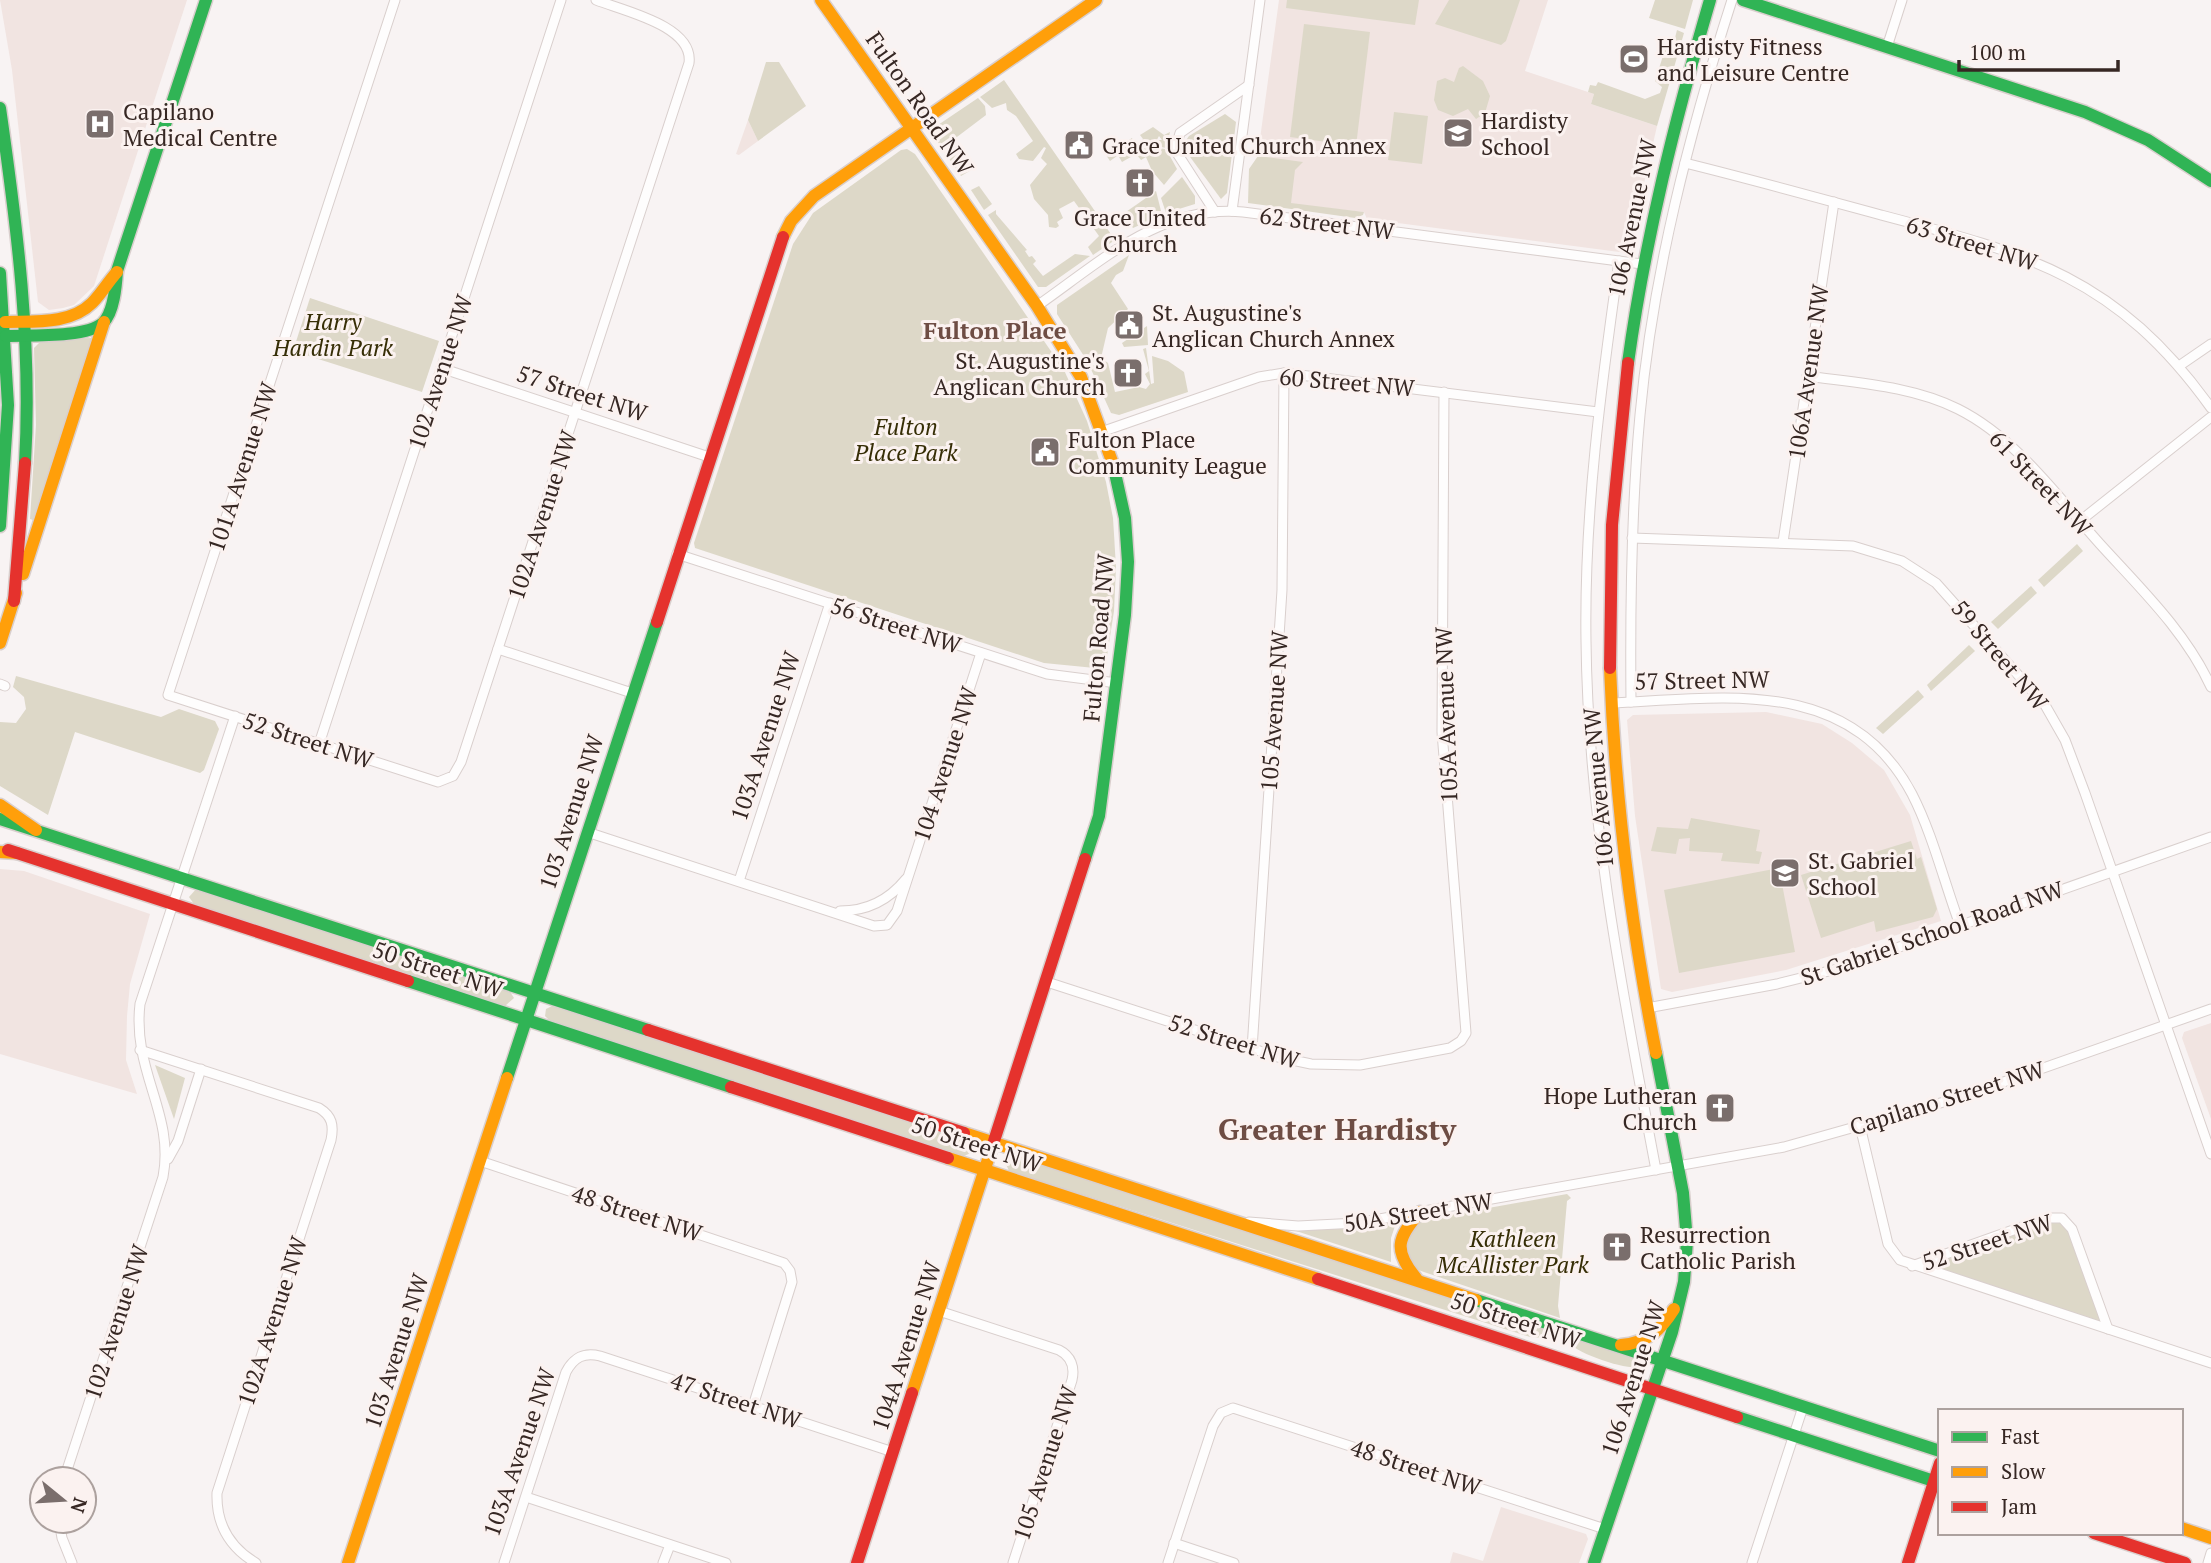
<svg xmlns="http://www.w3.org/2000/svg" width="2211" height="1563" viewBox="0 0 2211 1563" font-family="'PT Serif',serif">
<style>
.built{fill:#f1e4e1}
.green{fill:#ddd8c8}
.lines{fill:none;stroke-linecap:round;stroke-linejoin:round}
.street-casing{stroke:#d9cfcd;stroke-width:11}
.fast-casing{stroke:#d9cfcd;stroke-width:15}
.slow-casing{stroke:#d9cfcd;stroke-width:15}
.jam-casing{stroke:#d9cfcd;stroke-width:15}
.street{stroke:#fefdfd;stroke-width:9}
.fast{stroke:#30b455;stroke-width:12}
.slow{stroke:#ff9f0a;stroke-width:12}
.jam{stroke:#e5322d;stroke-width:12}
.labels{text-anchor:middle;dominant-baseline:central;stroke-width:6;stroke-linejoin:round;paint-order:stroke}
.poi-label{font-size:23px;fill:#362723;stroke:#fbf2f0;text-anchor:start}
.street-label{font-size:23px;fill:#362723;stroke:#fbf2f0}
.park-label{font-size:23px;font-style:italic;fill:#362e06;stroke:#fbf2f0}
.neighbourhood-label{font-size:24px;font-weight:bold;fill:#6e4d44;stroke:#fbf2f0}
.district-label{font-size:30px;font-weight:bold;fill:#6e4d44;stroke:#fbf2f0}
</style>
<rect width="100%" height="100%" fill="#f8f3f3"/>
<!-- built -->
<g class="built">
<path d="M0,0h187l-93,286 -20,19 -11,3 -14,2 -11,-8 -26,-232z"/>
<path d="M1279,0h269l-23,71 69,23 -3,10 66,22 -28,124 -2,3 -260,-34 -3,-7 -103,-11 -8,-11z"/>
<path d="M748,120l10,21 -19,14 -3,-1z"/>
<path d="M1766,712l56,12 30,19 32,27 26,45 31,106 -155,49 -114,22 -11,-3 -26,-173 -8,-96 6,-5z"/>
<path d="M0,869l24,2 126,43 -20,70 -3,32 -1,44 11,34 -137,-40z"/>
<path d="M2211,1023v96l-29,-81 2,-6z"/>
<path d="M1501,1507l85,27 2,5 -9,24h-129l3,-11 30,9z"/>
</g>
<!-- green -->
<g class="green">
<path d="M1287,0h132l-4,25 -129,-17z"/>
<path d="M1449,0h71l-14,41 -5,4 -66,-21z"/>
<path d="M1655,0h38l-8,29 -36,-11z"/>
<path d="M1304,24l66,8 -14,114 -66,-9z"/>
<path d="M1677,30l7,3 -27,93 -66,-22 3,-10 -6,-2 2,-7 6,1 2,-4 47,17 15,-6 2,-6 -7,-6 14,-44 6,1z"/>
<path d="M766,62h13l27,44 -48,35 -10,-21z"/>
<path d="M1463,66l20,15 7,15 -5,17 -9,6 -8,-10 -15,7 -15,-6 -4,-10 3,-19 8,-3 9,4 5,-14z"/>
<path d="M1004,80l111,160 -22,15 -5,-8 11,-11 -25,-35 -15,8 4,9 -6,4 2,4 -3,2 -7,-1 -1,-12 -14,-16 -4,-14 17,-21 -6,-6 5,-10 -2,-1 -11,14 -14,-2 -3,-5 17,-13 -17,-25 -9,-6 -1,-7 -14,5 -12,-11z"/>
<path d="M978,98l7,8 1,9 -37,28 6,9 3,-2 7,15 4,-2 4,6 -12,7 -26,-38 3,-13z"/>
<path d="M1394,112l34,4 -6,48 -34,-4z"/>
<path d="M1225,114l11,8 -9,71 -6,6 -39,-53 7,-10z"/>
<path d="M1153,127l11,8 6,-3 -4,16 -10,-2 2,-6h4l-3,-4 -5,9 -14,-2 3,-4 -3,-4z"/>
<path d="M1132,138l2,6 -24,17 -4,-6z"/>
<path d="M1138,146l28,3 11,20 -13,16 -12,-14 -6,-14 -5,3 -5,-6 -14,8 -3,-5z"/>
<path d="M907,149l8,5 149,216 23,51 19,61 7,36 3,49 -2,44 -9,58 -61,-6 -349,-115 -1,-5 99,-299 20,-31 88,-63z"/>
<path d="M1258,156l45,6 -8,8 -4,33 73,9 -1,3 -8,3 -107,-15 1,-34z"/>
<path d="M1182,177l13,19v8l-29,9 -5,-15z"/>
<path d="M979,186l13,18 -8,6 -13,-20z"/>
<path d="M1156,191l6,24 -29,13 -10,-14z"/>
<path d="M996,210v4l31,36 -2,1 4,6 3,-1 4,5 -3,3 10,12 32,-22 15,2 -44,31h-8l-50,-72z"/>
<path d="M1129,255l-6,16 -7,4 -5,8 17,26 -20,19 -7,30 -12,6 -32,-50v-9z"/>
<path d="M310,298l129,43 -17,51 -129,-41z"/>
<path d="M1147,326l1,19 -24,2 -2,-4z"/>
<path d="M91,338l1,4 -59,178 -3,-1 6,-94 -2,-77 8,-8z"/>
<path d="M1146,348l5,36 3,-1 -2,-27 16,5 16,11 4,20 -69,23 -8,-2 -21,-46 14,-7 4,3 7,29 24,-5 7,2 4,-5 -5,-10 4,-3 -6,-22z"/>
<path d="M2077,544l6,7 -39,36 -6,-7z"/>
<path d="M2031,586l6,7 -39,36 -7,-7z"/>
<path d="M1969,645l6,6 -44,40 -4,-6z"/>
<path d="M16,676l145,41 18,-8 36,12 4,8 -15,41 -4,3 -125,-41 -27,83 -48,-29v-64l16,1 10,-14 -2,-12 -11,-10z"/>
<path d="M1918,690l6,7 -41,37 -7,-6z"/>
<path d="M1691,818l69,12 -4,21 6,1 -3,12 -38,-3 2,-8 -34,-2 1,-13 -11,1 -3,15 -25,-3 6,-24 31,2z"/>
<path d="M1911,841l6,18 4,-2 16,52 -4,8 -57,15 -2,-11 -53,17 -20,-63z"/>
<path d="M1779,868l16,84 -116,21 -15,-83z"/>
<path d="M197,888l312,102 5,8 -9,8 -311,-102 -5,-7z"/>
<path d="M554,1005l414,135 4,3 1,9 -9,4 -415,-136 -4,-4 1,-7z"/>
<path d="M155,1065l30,13 -11,41z"/>
<path d="M1013,1155l542,177v3l-10,3 -15,-1 -521,-166 -4,-9z"/>
<path d="M1567,1194l4,4 -4,3 -9,105 2,12 -139,-47c-26,-13 -17,-43 6,-52z"/>
<path d="M2047,1218l19,4 42,107 -196,-63z"/>
<path d="M1397,1220l-6,18v24l-98,-32z"/>
<path d="M1572,1337l68,22 3,7c-10,7 -70,-13 -75,-25z"/>
</g>
<g class="lines">
<!-- street casing -->
<g class="street-casing">
<g id="street">
<path d="M395,0l-227,695 270,87 15,-6 8,-14 228,-699c5,-37 -65,-52 -93,-63"/>
<path d="M1887,47l15,-47"/>
<path d="M1685,163c65,16 130,34 196,52 148,39 236,62 330,193"/>
<path d="M1232,211l28,-211"/>
<path d="M1215,212l-40,-62 5,-17 69,-48"/>
<path d="M1619,261c-18,126 -35,252 -33,380 2,179 37,354 70,529"/>
<path d="M1037,306c62,-43 124,-102 206,-94l399,52"/>
<path d="M2179,366l32,-22"/>
<path d="M441,368l268,89"/>
<path d="M1807,376c50,7 105,10 151,33 58,29 100,88 142,135 40,44 86,88 111,143"/>
<path d="M1104,431l155,-54 25,-4 314,39"/>
<path d="M2080,521l131,-104"/>
<path d="M1632,538l221,8 49,15 34,22 109,122 20,35 20,53 126,361"/>
<path d="M1783,542l51,-340"/>
<path d="M677,554l370,120 70,9"/>
<path d="M498,649l134,44"/>
<path d="M0,684l5,2"/>
<path d="M1631,702c-1,-96 0,-191 9,-287 13,-141 49,-281 92,-415"/>
<path d="M1611,703c111,-5 238,-28 301,91 21,41 32,88 48,131"/>
<path d="M319,744l242,-744"/>
<path d="M587,832l287,94 13,-1 10,-14 84,-258"/>
<path d="M739,881l91,-278"/>
<path d="M840,911c27,0 49,-11 66,-32"/>
<path d="M1047,982l231,75 33,7 49,1 90,-17 11,-7 5,-8 -24,-301 2,-340"/>
<path d="M1647,1008l130,-24 60,-15 374,-132"/>
<path d="M1252,1049l30,-459 2,-217"/>
<path d="M140,1050l179,58c13,8 15,17 12,32l-114,353c-1,31 12,54 39,70"/>
<path d="M1860,1126l28,118 12,16 311,103"/>
<path d="M168,1159l10,-18 23,-72"/>
<path d="M480,1161l304,102 6,8 2,11 -39,124"/>
<path d="M1249,1222l49,4 59,-3 427,-76 174,-49 253,-89"/>
<path d="M1912,1266l135,-48h15l10,11 36,100"/>
<path d="M939,1311l120,39c12,6 16,17 13,30l-59,183"/>
<path d="M64,1479l99,-302c12,-63 -31,-105 -23,-173l95,-288"/>
<path d="M526,1497l200,66"/>
<path d="M59,1521l3,17 10,25"/>
<path d="M1174,1543l60,20"/>
<path d="M504,1563l62,-191c8,-15 18,-20 34,-16l293,96"/>
<path d="M663,1563l7,-18"/>
<path d="M1168,1563l45,-137 8,-13 12,-5 372,121"/>
<path d="M1752,1563l51,-156"/>
<path d="M2208,1563l3,-10"/>
</g>
</g>
<!-- fast casing -->
<g class="fast-casing">
<g id="fast">
<path d="M1743,0l342,112 63,28 63,41"/>
<path d="M0,108c17,118 32,236 25,355"/>
<path d="M0,273l8,132 -8,121"/>
<path d="M6,336c23,-1 80,2 97,-13 11,-11 13,-37 14,-52l89,-271"/>
<path d="M1628,363c17,-124 47,-243 82,-363"/>
<path d="M0,819l648,211"/>
<path d="M1085,859l14,-43 26,-201 3,-53 -3,-44 -12,-54"/>
<path d="M408,981l323,106"/>
<path d="M507,1078l150,-456"/>
<path d="M1476,1300l464,151"/>
<path d="M1737,1417l203,66"/>
<path d="M1594,1563l78,-231 12,-50 3,-41 -4,-48 -27,-140"/>
</g>
</g>
<!-- slow casing -->
<g class="slow-casing">
<g id="slow">
<path d="M821,0l216,306 44,71 32,87"/>
<path d="M783,237l8,-16 23,-25 282,-196"/>
<path d="M5,322c28,-1 65,3 87,-19 9,-9 16,-21 25,-31"/>
<path d="M23,574l81,-252"/>
<path d="M0,643l16,-50"/>
<path d="M1610,668c5,130 21,258 46,385"/>
<path d="M0,805l36,25"/>
<path d="M0,852l17,1"/>
<path d="M964,1133l512,167"/>
<path d="M948,1158l370,121"/>
<path d="M1416,1278c-23,-28 -19,-40 4,-66"/>
<path d="M1621,1345c26,-2 40,-15 53,-36"/>
<path d="M912,1393l82,-252"/>
<path d="M2181,1528l30,10"/>
<path d="M348,1563l159,-485"/>
</g>
</g>
<!-- jam casing -->
<g class="jam-casing">
<g id="jam">
<path d="M14,601l11,-138"/>
<path d="M657,622l126,-385"/>
<path d="M1610,668l2,-143 16,-162"/>
<path d="M8,850l400,131"/>
<path d="M648,1030l316,103"/>
<path d="M731,1087l217,71"/>
<path d="M994,1141l91,-282"/>
<path d="M1318,1279l419,138"/>
<path d="M2094,1533l91,30"/>
<path d="M857,1563l55,-170"/>
<path d="M1908,1563l32,-100"/>
</g>
</g>
<!-- street -->
<use href="#street" class="street"/>
<!-- fast -->
<use href="#fast" class="fast"/>
<!-- slow -->
<use href="#slow" class="slow"/>
<!-- jam -->
<use href="#jam" class="jam"/>
</g>
<!-- icons -->
<defs>
<g id="stadium-square" transform="scale(1.575)"><rect x="-9" y="-9" width="18" height="18" rx="4" fill="#7a6e6c" stroke="#fbf2f0"/><path d="M0-5a6.5 5 0 1 0 0 10a6.5 5 0 1 0 0-10ZM-3.5-1.8h7v3.6h-7Z" fill="#fff"/></g>
<g id="hospital-square" transform="scale(1.575)"><rect x="-9" y="-9" width="18" height="18" rx="4" fill="#7a6e6c" stroke="#fbf2f0"/><path d="M-5-5h3v3.5h4V-5h3V5h-3V1.5h-4V5h-3Z" fill="#fff"/></g>
<g id="school-square" transform="scale(1.575)"><rect x="-9" y="-9" width="18" height="18" rx="4" fill="#7a6e6c" stroke="#fbf2f0"/><path d="M0-5L7-2L0 1L-7-2ZM-4 1L0 2.5L4 1V4Q0 6-4 4Z" fill="#fff"/></g>
<g id="civic-square" transform="scale(1.575)"><rect x="-9" y="-9" width="18" height="18" rx="4" fill="#7a6e6c" stroke="#fbf2f0"/><path d="M-.6-6.5H3V-4.5H.6V-3L4-1V1h2V6H-6V1h2V-1L-.6-3ZM-1.2 2.5V6h2.4V2.5Z" fill="#fff"/></g>
<g id="church-square" transform="scale(1.575)"><rect x="-9" y="-9" width="18" height="18" rx="4" fill="#7a6e6c" stroke="#fbf2f0"/><path d="M-1.2-6h2.4v3.5h3.3v2.4h-3.3V6h-2.4V-.1h-3.3v-2.4h3.3Z" fill="#fff"/></g>
</defs>
<g fill-rule="evenodd">
<use href="#stadium-square" x="1634" y="59"/>
<use href="#hospital-square" x="100" y="124"/>
<use href="#school-square" x="1458" y="133"/>
<use href="#civic-square" x="1079" y="145"/>
<use href="#church-square" x="1140" y="183"/>
<use href="#civic-square" x="1129" y="325"/>
<use href="#church-square" x="1128" y="373"/>
<use href="#civic-square" x="1045" y="452"/>
<use href="#school-square" x="1785" y="873"/>
<use href="#church-square" x="1720" y="1108"/>
<use href="#church-square" x="1617" y="1247"/>
</g>
<g class="labels">
<!-- poi labels -->
<g class="poi-label">
<text x="1657" y="46">Hardisty Fitness<tspan x="1657" dy="26">and Leisure Centre</tspan></text>
<text x="123" y="111">Capilano<tspan x="123" dy="26">Medical Centre</tspan></text>
<text x="1481" y="120">Hardisty<tspan x="1481" dy="26">School</tspan></text>
<text x="1102" y="145">Grace United Church Annex</text>
<text x="1140" y="217" text-anchor="middle">Grace United<tspan x="1140" dy="26">Church</tspan></text>
<text x="1152" y="312">St. Augustine's<tspan x="1152" dy="26">Anglican Church Annex</tspan></text>
<text x="1105" y="360" text-anchor="end">St. Augustine's<tspan x="1105" dy="26">Anglican Church</tspan></text>
<text x="1068" y="439">Fulton Place<tspan x="1068" dy="26">Community League</tspan></text>
<text x="1808" y="860">St. Gabriel<tspan x="1808" dy="26">School</tspan></text>
<text x="1697" y="1095" text-anchor="end">Hope Lutheran<tspan x="1697" dy="26">Church</tspan></text>
<text x="1640" y="1234">Resurrection<tspan x="1640" dy="26">Catholic Parish</tspan></text>
</g>
<!-- street labels -->
<g class="street-label">
<text transform="translate(920 103) rotate(55)">Fulton Road NW</text>
<text transform="translate(1632 218) rotate(-78)">106 Avenue NW</text>
<text transform="translate(1327 223) rotate(7)">62 Street NW</text>
<text transform="translate(1972 243) rotate(17)">63 Street NW</text>
<text transform="translate(440 372) rotate(-72)">102 Avenue NW</text>
<text transform="translate(1808 372) rotate(-82)">106A Avenue NW</text>
<text transform="translate(1347 382) rotate(5)">60 Street NW</text>
<text transform="translate(582 393) rotate(18)">57 Street NW</text>
<text transform="translate(242 467) rotate(-72)">101A Avenue NW</text>
<text transform="translate(2041 483) rotate(46)">61 Street NW</text>
<text transform="translate(542 515) rotate(-72)">102A Avenue NW</text>
<text transform="translate(896 625) rotate(18)">56 Street NW</text>
<text transform="translate(1098 638) rotate(-85)">Fulton Road NW</text>
<text transform="translate(2000 655) rotate(50)">59 Street NW</text>
<text transform="translate(1702 680) rotate(-1)">57 Street NW</text>
<text transform="translate(1274 711) rotate(-86)">105 Avenue NW</text>
<text transform="translate(1446 715) rotate(-92)">105A Avenue NW</text>
<text transform="translate(765 736) rotate(-72)">103A Avenue NW</text>
<text transform="translate(308 740) rotate(18)">52 Street NW</text>
<text transform="translate(945 764) rotate(-72)">104 Avenue NW</text>
<text transform="translate(1598 788) rotate(-95)">106 Avenue NW</text>
<text transform="translate(571 812) rotate(-72)">103 Avenue NW</text>
<text transform="translate(1932 933) rotate(-19)">St Gabriel School Road NW</text>
<text transform="translate(438 969) rotate(18)">50 Street NW</text>
<text transform="translate(1234 1041) rotate(17)">52 Street NW</text>
<text transform="translate(1947 1098) rotate(-17)">Capilano Street NW</text>
<text transform="translate(977 1144) rotate(18)">50 Street NW</text>
<text transform="translate(1418 1212) rotate(-9)">50A Street NW</text>
<text transform="translate(637 1213) rotate(18)">48 Street NW</text>
<text transform="translate(1987 1242) rotate(-18)">52 Street NW</text>
<text transform="translate(1516 1320) rotate(18)">50 Street NW</text>
<text transform="translate(272 1321) rotate(-72)">102A Avenue NW</text>
<text transform="translate(116 1322) rotate(-72)">102 Avenue NW</text>
<text transform="translate(906 1346) rotate(-72)">104A Avenue NW</text>
<text transform="translate(396 1351) rotate(-72)">103 Avenue NW</text>
<text transform="translate(1633 1378) rotate(-72)">106 Avenue NW</text>
<text transform="translate(736 1400) rotate(18)">47 Street NW</text>
<text transform="translate(519 1452) rotate(-71)">103A Avenue NW</text>
<text transform="translate(1045 1463) rotate(-72)">105 Avenue NW</text>
<text transform="translate(1416 1467) rotate(18)">48 Street NW</text>
</g>
<!-- park labels -->
<g class="park-label">
<text x="333" y="321">Harry<tspan x="333" dy="26">Hardin Park</tspan></text>
<text x="906" y="426">Fulton<tspan x="906" dy="26">Place Park</tspan></text>
<text x="1513" y="1238">Kathleen<tspan x="1513" dy="26">McAllister Park</tspan></text>
</g>
<!-- neighbourhood labels -->
<g class="neighbourhood-label">
<text x="995" y="330">Fulton Place</text>
</g>
<!-- district labels -->
<g class="district-label">
<text x="1337" y="1129">Greater Hardisty</text>
</g>
</g>
<!-- legend -->
<rect x="1938" y="1409" width="245" height="126" fill="#fbf2f0" stroke="#aca19e" stroke-width="2"/>
<rect x="1952" y="1432" width="35" height="10" fill="#30b455" stroke="#aca19e" stroke-width="2"/>
<text x="2001" y="1444" font-size="21" fill="#362723">Fast</text>
<rect x="1952" y="1467" width="35" height="10" fill="#ff9f0a" stroke="#aca19e" stroke-width="2"/>
<text x="2001" y="1479" font-size="21" fill="#362723">Slow</text>
<rect x="1952" y="1502" width="35" height="10" fill="#e5322d" stroke="#aca19e" stroke-width="2"/>
<text x="2001" y="1514" font-size="21" fill="#362723">Jam</text>
<!-- north arrow -->
<g transform="translate(63 1500) rotate(108)"><circle r="33" fill="#fbf2f0" stroke="#aca19e" stroke-width="2"/>
<path d="M0-5L12 26L0 18L-12 26Z" fill="#7a6e6c"/>
<text y="-10" font-size="19" font-weight="bold" text-anchor="middle" fill="#362723">N</text>
</g>
<!-- scale -->
<path d="M1959 60v10h159v-10" fill="none" stroke="#362723" stroke-width="3.5"/>
<text x="1969" y="60" font-size="21" fill="#362723" stroke="#fbf2f0" stroke-width="5" paint-order="stroke">100 m</text>
</svg>
